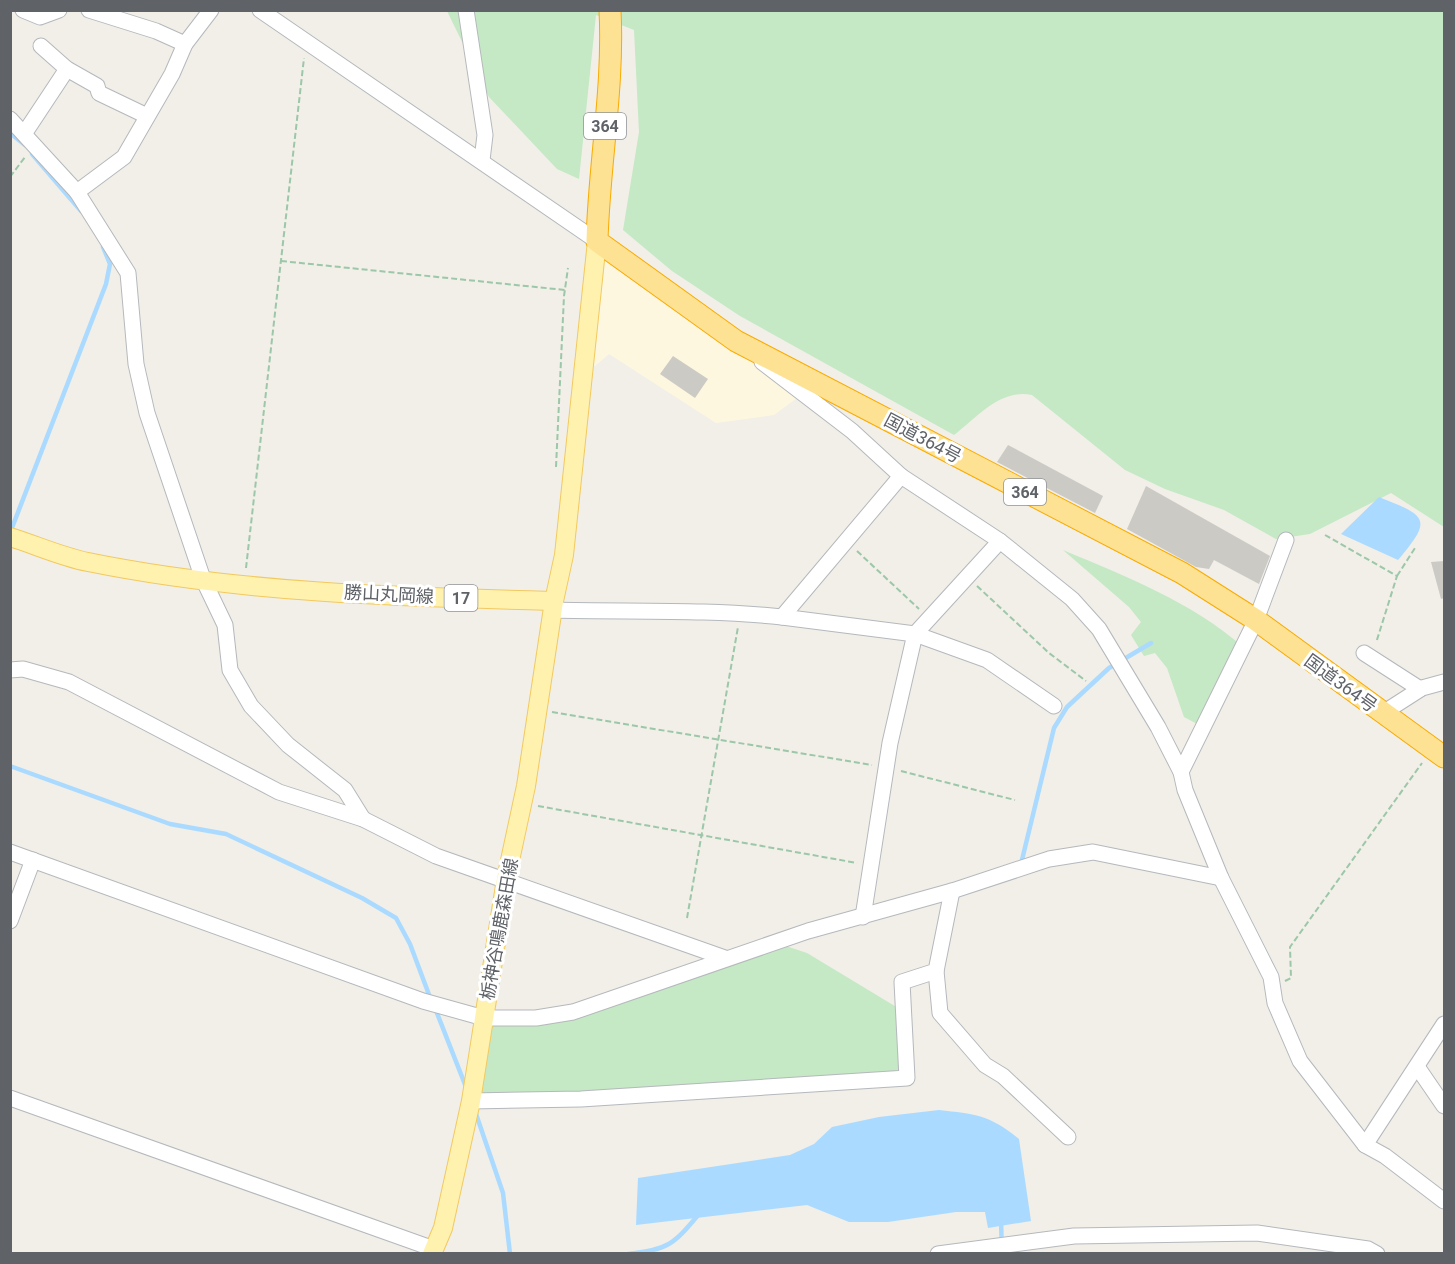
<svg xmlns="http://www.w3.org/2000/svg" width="1455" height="1264" viewBox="0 0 1455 1264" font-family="Roboto,'Noto Sans JP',sans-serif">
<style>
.commercial{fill:#fef7e0}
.green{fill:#c5e8c5}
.water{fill:#aadaff}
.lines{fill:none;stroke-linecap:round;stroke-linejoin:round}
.stream{stroke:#aadaff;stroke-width:4.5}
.building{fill:#cccac5}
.minor-casing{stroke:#b5b8bc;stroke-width:17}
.major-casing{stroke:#f2c960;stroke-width:20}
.highway-casing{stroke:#f9ab00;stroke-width:23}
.path{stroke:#9cc7a9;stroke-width:2;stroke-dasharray:6 3;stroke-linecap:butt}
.minor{stroke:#fff;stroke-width:15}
.major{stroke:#fff2af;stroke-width:18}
.highway{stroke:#fde293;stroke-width:21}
.labels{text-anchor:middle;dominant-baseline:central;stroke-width:6;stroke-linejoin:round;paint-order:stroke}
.shield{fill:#fff;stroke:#8f9295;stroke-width:1.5}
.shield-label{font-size:16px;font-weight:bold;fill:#5f6368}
.street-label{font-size:18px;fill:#5f6368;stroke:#fff}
</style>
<rect width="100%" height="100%" fill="#f1efe8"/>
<!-- commercial -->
<path class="commercial" d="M597,241l204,154 -27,20 -58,8 -107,-69 -19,16z"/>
<!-- green -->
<g class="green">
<path d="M447,11h997v516l-53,-34 -81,41 -34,5 -52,-29 -59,-21 -40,-19 -93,-75c-31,-7 -55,22 -78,40l-214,-119 -68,-45 -49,-41 16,-98 -5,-102 -38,-15 -17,164 -22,-10 -68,-72z"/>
<path d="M1063,550c62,26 129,52 180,97l-40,80 -19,-10 -17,-49 -12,-15 -11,3 -13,-21 10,-13 -12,-15z"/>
<path d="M780,944l27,9 96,58 4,67 -436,23 13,-83h52z"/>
</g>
<!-- water -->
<g class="water">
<path d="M1379,497c47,19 55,21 19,63l-57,-26z"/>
<path d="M939,1110c36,4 51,5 80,29l12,82 -43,7 -3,-16h-29l-68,10h-39l-42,-17 -171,20 2,-47 152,-23 24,-11 18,-17 47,-10z"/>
</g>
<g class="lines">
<!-- stream -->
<g class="stream">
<path d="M10,133l15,12"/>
<path d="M32,154l49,57"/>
<path d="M10,533l96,-249 4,-20 -7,-17"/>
<path d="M10,766l160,58 56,10 136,64 34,20 14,26 21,56"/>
<path d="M1021,864l33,-136 13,-21 42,-39 42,-25"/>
<path d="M435,1008l31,79"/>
<path d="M475,1111l28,82 7,61"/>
<path d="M1001,1220l1,34"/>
<path d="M628,1254c41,-5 45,-9 71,-40"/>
</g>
</g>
<!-- building -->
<g class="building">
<path d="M673,356l35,23 -13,19 -35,-24z"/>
<path d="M1008,445l95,51 -8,17 -98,-51z"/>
<path d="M1146,486l124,70 -11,28 -45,-24 -5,9 -13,-2 -69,-38z"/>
<path d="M1444,561v37l-3,1 -10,-37z"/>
</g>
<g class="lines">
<!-- minor casing -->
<g class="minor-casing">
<g id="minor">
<path d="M23,10l17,7 19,-7"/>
<path d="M89,10l67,21 29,13"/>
<path d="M211,10l-26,34 -13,30 -48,83 -47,35 51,81 8,91 11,49 56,166 22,46 5,45 21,36 37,39 57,45 18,29"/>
<path d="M260,10l337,231"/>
<path d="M466,10l19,125 -3,25"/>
<path d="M41,46l26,23 30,17 2,7 48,23"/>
<path d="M10,119l67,73"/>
<path d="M24,134l43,-65"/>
<path d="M762,362l90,69 49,45 99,65 72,58 27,30 59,98 23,45 4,18 36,88 50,99 4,26 25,58 65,84 20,11 59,45"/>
<path d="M553,610c77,2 153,-1 229,7l119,-141"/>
<path d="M782,617l133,17 72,26 67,46"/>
<path d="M1364,653l56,36"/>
<path d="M10,670l13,-1 46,13 210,110 84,27 73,37 289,102"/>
<path d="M1383,713l39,-25 22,-6"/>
<path d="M1181,772l75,-152 30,-80"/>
<path d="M10,852l413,149 61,17h52l37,-6 235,-81 144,-40 97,-32 44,-7 128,26"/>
<path d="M863,917l27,-174 25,-109 85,-93"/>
<path d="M10,921l23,-61"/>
<path d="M936,971l4,42 45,52 18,11 65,61"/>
<path d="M1418,1068l26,38"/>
<path d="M10,1098l424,151"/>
<path d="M471,1101l110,-2 326,-21 -5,-96 34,-11 16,-80"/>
<path d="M1365,1145l79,-121"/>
<path d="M938,1254l136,-18 183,-3 111,16 9,5"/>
</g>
</g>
<!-- major casing -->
<g class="major-casing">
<g id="major">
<path d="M10,537c26,8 52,20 78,25 152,31 311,35 466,39l10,-46 33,-314"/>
<path d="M432,1254l11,-26 28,-127 35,-222 20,-93 28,-185"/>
</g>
</g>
<!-- highway casing -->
<g class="highway-casing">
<path id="highway" d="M610,10c4,77 -11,154 -13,231l139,100 446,232 74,47 188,137"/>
</g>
<!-- path -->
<g class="path">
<path d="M10,177l15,-20"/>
<path d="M281,261l284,29"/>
<path d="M556,467l8,-171 4,-28"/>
<path d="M1325,535l72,41 -21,67"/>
<path d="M857,551l62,58"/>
<path d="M246,568l58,-510"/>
<path d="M1397,576l18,-28"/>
<path d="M977,586l72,67 37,28"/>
<path d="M552,712l320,53"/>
<path d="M901,771l114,29"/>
<path d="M538,806l319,57"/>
<path d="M687,918l51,-291"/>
<path d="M1285,981l6,-3 -1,-31 132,-184"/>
</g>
<!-- minor -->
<use href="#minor" class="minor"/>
<!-- major -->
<use href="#major" class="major"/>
<!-- highway -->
<use href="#highway" class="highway"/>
</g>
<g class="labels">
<!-- shield labels -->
<g class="shield">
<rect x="584" y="113" width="42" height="26" rx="4.5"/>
<rect x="1004" y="479" width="42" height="26" rx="4.5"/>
<rect x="444.5" y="585" width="33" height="26" rx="4.5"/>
</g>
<g class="shield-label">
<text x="605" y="126">364</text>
<text x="1025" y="492">364</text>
<text x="461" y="598">17</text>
</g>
<!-- street labels -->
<g class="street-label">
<text transform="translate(923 438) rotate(28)">国道364号</text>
<text transform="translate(389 594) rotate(3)">勝山丸岡線</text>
<text transform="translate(1341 683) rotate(36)">国道364号</text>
<text transform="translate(499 929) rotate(-80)">栃神谷鳴鹿森田線</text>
</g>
</g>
<!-- border -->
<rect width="1455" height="1264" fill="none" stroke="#5f6368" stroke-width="24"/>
</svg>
